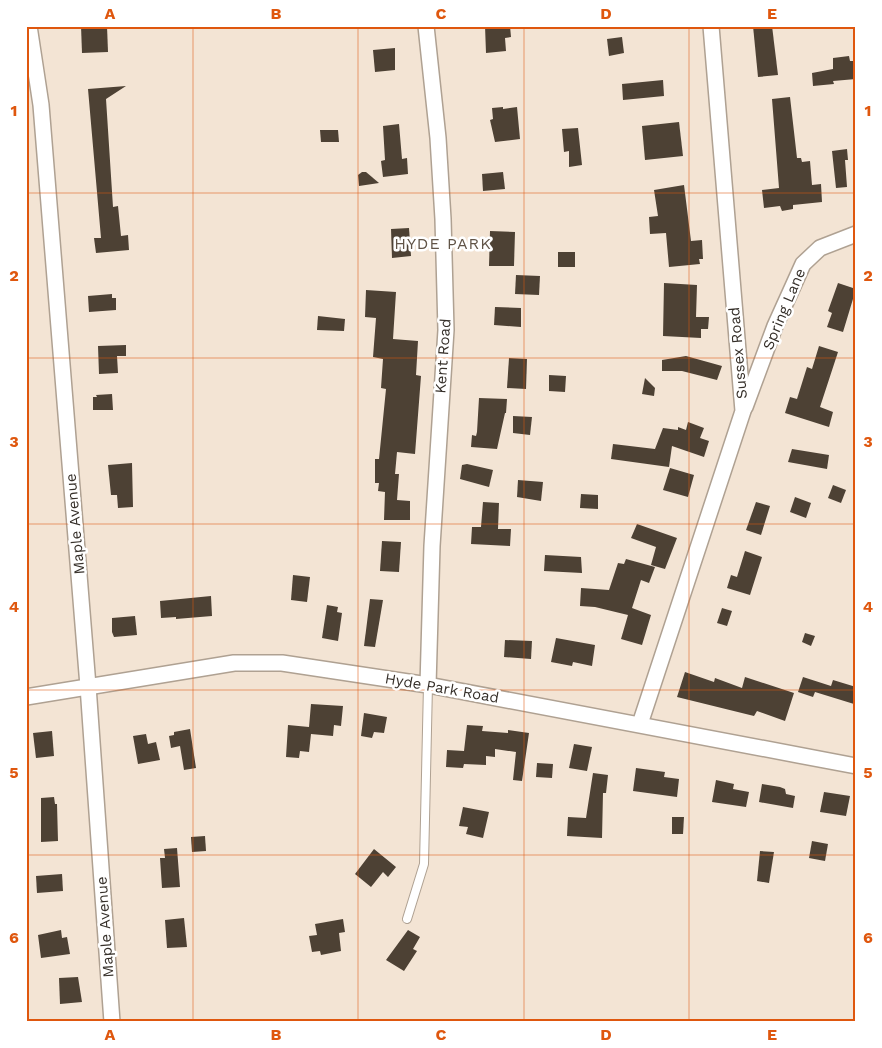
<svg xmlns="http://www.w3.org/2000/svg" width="882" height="1048" viewBox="0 0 882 1048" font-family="'Work Sans',sans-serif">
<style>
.building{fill:#4d4134}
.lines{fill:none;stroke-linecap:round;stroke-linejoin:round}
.service-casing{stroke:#afa192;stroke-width:10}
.minor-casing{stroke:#afa192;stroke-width:18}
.service{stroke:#fff;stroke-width:8}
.minor{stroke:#fff;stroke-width:15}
.grid{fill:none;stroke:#df570e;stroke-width:1;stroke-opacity:0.55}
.labels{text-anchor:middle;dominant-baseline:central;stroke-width:5;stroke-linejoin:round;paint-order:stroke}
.street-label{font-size:15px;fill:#36302a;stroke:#fff}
.neighbourhood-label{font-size:16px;letter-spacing:1px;fill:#615447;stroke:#fff}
.neatline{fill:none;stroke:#df570e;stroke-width:2}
.grid-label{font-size:16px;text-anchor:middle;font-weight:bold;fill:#df570e}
</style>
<rect width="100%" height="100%" fill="#f3e4d4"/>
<!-- building -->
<g class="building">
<path d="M81,26h26l1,26 -26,1z"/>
<path d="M485,26h25l1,11 -6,1 1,13 -20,2z"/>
<path d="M753,26h19l6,49 -20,2z"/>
<path d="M622,37l2,16 -15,3 -2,-17z"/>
<path d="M395,48v22l-20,2 -2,-22z"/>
<path d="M849,56l1,5h6v18l-23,2 1,3 -21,2 -1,-13 21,-4v-11z"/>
<path d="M663,80l1,16 -41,4 -1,-16z"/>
<path d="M126,86l-20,13 7,108 5,-1 3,30 7,-1 1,15 -33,3 -2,-15h7l-13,-149z"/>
<path d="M790,97l7,61h4l1,4 8,-1 2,24 9,-1 1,18 -29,3v4l-11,2 -2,-5 -16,2 -2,-18 17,-2 -7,-89z"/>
<path d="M503,107v2l14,-2 3,32 -25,3 -5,-22 3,-1 -1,-11z"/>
<path d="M679,122l4,34 -38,4 -3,-34z"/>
<path d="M399,124l3,35 5,-1 1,16 -25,3 -2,-16 4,-1 -2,-34z"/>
<path d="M578,128l4,37 -13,2v-16l-5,1 -2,-23z"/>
<path d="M320,130h18l1,12h-18z"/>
<path d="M847,149l1,11h-3l2,27 -11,1 -4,-37z"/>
<path d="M362,172h4l13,11 -20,3 -1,-11z"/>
<path d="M503,172l2,17 -22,2 -1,-17z"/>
<path d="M684,185l7,56 11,-1 1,19h-4l1,5 -31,3 -3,-34 -16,1 -1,-17 9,-1 -4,-26z"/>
<path d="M409,228l2,28 -19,2 -1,-29z"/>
<path d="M490,231l25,1 -1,34h-25z"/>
<rect x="558" y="252" width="17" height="15"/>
<path d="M516,275l24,1 -1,19 -24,-1z"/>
<path d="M664,283l33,2 -1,32h13l-1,12h-7v9l-38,-2z"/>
<path d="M838,283l18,6 -13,43 -16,-5 5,-14 -4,-2z"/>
<path d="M366,290l30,2 -3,47 25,2 -2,34 5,1 -6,78 -18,-2 -2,22h4l-2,26 13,1v19h-26l1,-28 -7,-1 1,-8h-4v-24h4l7,-70 -5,-1 2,-29 -10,-2 3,-39 -11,-1z"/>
<path d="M112,294v4h4v12l-27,2 -1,-16z"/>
<path d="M495,307l26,1v19l-27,-2z"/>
<path d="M318,316l27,3 -1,12 -27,-1z"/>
<path d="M126,345v11h-9l1,17 -19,1 -1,-28z"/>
<path d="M819,346l19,6 -18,55 13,5 -4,15 -44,-14 5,-16 7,2 10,-32 5,2z"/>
<path d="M686,356l36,10 -5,14 -35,-9h-20v-11z"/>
<path d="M509,358l18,1 -1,30 -19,-1z"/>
<path d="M549,375l17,1 -1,16 -16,-1z"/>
<path d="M645,378l10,10 -1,8 -12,-2z"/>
<path d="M112,394l1,16h-20v-13h4l-1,-2z"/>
<path d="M479,398l28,1 -1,14h-1l-8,36 -26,-2 1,-12 4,1 1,-4z"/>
<path d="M513,416l19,1 -2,18 -17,-2z"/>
<path d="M688,422l16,6 -4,10 9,3 -5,16 -32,-11 -3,21 -58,-8 2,-15 42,5 8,-21 15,2v-3l8,3z"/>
<path d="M792,449l37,6 -2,14 -39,-7z"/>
<path d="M132,463l1,44 -15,1 -1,-13h-6l-3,-30z"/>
<path d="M467,464l26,6 -4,17 -29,-8 2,-14z"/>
<path d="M670,468l24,7 -6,22 -25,-7z"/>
<path d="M518,480l25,2 -2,19 -24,-4z"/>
<path d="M833,485l13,5 -5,13 -13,-5z"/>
<path d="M581,494l17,1v14l-18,-1z"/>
<path d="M795,497l16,6 -5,15 -16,-6z"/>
<path d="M483,502l16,1 -1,26h13l-1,17 -39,-2 1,-17h9z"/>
<path d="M756,502l14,4 -9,29 -15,-5z"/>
<path d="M637,524l40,14 -12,31 -14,-4 5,-18 -25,-9z"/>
<path d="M382,541l19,1 -2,30 -19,-1z"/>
<path d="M745,551l17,6 -12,38 -23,-7 4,-13 6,2z"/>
<path d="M545,555l36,2 1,16 -38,-2z"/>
<path d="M626,559l29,8 -6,16 -8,-3 -9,28 19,7 -9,30 -21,-6 7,-24 -33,-8 -15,-1 1,-18 28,2 9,-27 6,1z"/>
<path d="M293,575l17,2 -3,25 -16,-2z"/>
<path d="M211,596l1,20 -36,3v-2l-15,1 -1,-17z"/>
<path d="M370,599l13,1 -8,47 -11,-1z"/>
<path d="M327,605l11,2 -1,5 5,1 -4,28 -16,-3z"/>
<path d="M722,608l10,3 -5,15 -10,-3z"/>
<path d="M135,616l2,19 -23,2 -2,-5v-14z"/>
<path d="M805,633l10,3 -4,10 -9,-4z"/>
<path d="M556,638l39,7 -3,21 -19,-4 -1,4 -21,-4z"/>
<path d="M505,640l27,1 -1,18 -27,-2z"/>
<path d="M685,672l29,10 1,-4 27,10 3,-11 49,16 -9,28 -28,-10 -3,5 -77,-19z"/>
<path d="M803,677l28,9 2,-6 23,7 -2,17 -39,-12 -2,5 -15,-5z"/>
<path d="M311,704l32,2 -2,20 -7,-1 -1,11 -22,-2 -2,18 -9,-1 -1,7 -13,-1 2,-32 21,2z"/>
<path d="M364,713l23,4 -3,16 -10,-1 -2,6 -11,-2z"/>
<path d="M467,725l16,1 -1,5 26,2v-3l21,3 -7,48 -9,-1 3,-28 -21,-3v8l-9,-1v9l-22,-1 -1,4 -17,-1 1,-17 17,1z"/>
<path d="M190,729l6,39 -12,2 -4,-24 -9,2 -2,-12 5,-1v-3z"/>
<path d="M52,731l2,25 -18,2 -3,-25z"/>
<path d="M146,734l2,10 8,-2 4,18 -22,4 -5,-28z"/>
<path d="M574,744l18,3 -5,24 -18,-3z"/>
<path d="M537,763l16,1 -1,14 -16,-1z"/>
<path d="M636,768l29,4 -1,5 15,2 -2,18 -44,-6z"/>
<path d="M593,773l15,2 -2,18h-3l-1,45 -35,-2 1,-19 18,1z"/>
<path d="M716,780l18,4 -1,5 16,3 -3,15 -34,-5z"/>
<path d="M762,784l18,3 5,2 1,5 9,2 -2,12 -34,-6z"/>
<path d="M824,792l26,4 -4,20 -26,-4z"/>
<path d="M54,797l1,7h2l1,37 -17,1v-44z"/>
<path d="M463,807l26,5 -6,26 -17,-4 2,-7 -9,-1z"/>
<path d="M672,817h12l-1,17h-11z"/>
<path d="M205,836l1,15 -14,1 -1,-15z"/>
<path d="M812,841l16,3 -3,17 -16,-3z"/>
<path d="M177,848l3,39 -18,1 -2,-30h5l-1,-9z"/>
<path d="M374,849l22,18 -8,10 -5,-5 -12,15 -16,-13z"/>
<path d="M760,851l14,1 -5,31 -12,-2z"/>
<path d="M62,874l1,17 -26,2 -1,-17z"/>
<path d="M184,918l3,29 -20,1 -2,-28z"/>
<path d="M343,919l2,13 -6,1 2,18 -20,4 -1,-4 -8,1 -3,-16 8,-1 -2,-11z"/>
<path d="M61,930l1,8 5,-1 3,17 -29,4 -3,-23z"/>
<path d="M408,930l12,7 -7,12 4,2 -13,20 -18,-11z"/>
<path d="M78,977l4,25 -22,2 -1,-26z"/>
</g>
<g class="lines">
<!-- service casing -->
<g class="service-casing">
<path id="service" d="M407,919l17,-55 4,-179"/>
</g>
<!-- minor casing -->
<g class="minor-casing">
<g id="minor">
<path d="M29,26l12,79 47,581 24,336"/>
<path d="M426,26l12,112 5,81 3,111 -14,216 -4,139"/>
<path d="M745,407l30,-81 28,-62 17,-16 36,-14"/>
<path d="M26,697l208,-34h48l146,22 428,81"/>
<path d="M640,724l103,-313 -32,-385"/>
</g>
</g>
<!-- service -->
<use href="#service" class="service"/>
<!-- minor -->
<use href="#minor" class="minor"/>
</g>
<!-- grid -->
<path class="grid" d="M193,26v996M358,26v996M524,26v996M689,26v996M26,193h830M26,358h830M26,524h830M26,690h830M26,855h830"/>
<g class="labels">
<!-- street labels -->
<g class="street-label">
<text transform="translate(784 309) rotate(-67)">Spring Lane</text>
<text transform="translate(738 353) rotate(-95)">Sussex Road</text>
<text transform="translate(443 356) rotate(-86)">Kent Road</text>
<text transform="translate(75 524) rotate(-95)">Maple Avenue</text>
<text transform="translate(442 688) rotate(10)">Hyde Park Road</text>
<text transform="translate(105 927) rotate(-94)">Maple Avenue</text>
</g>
<!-- neighbourhood labels -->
<g class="neighbourhood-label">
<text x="443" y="243">HYDE PARK</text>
</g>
</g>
<!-- border -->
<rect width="882" height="1048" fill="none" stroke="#ffffff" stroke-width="55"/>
<rect x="28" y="28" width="826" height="992" class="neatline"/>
<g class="grid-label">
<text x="110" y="19">A</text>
<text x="276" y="19">B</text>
<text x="441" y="19">C</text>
<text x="606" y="19">D</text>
<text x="772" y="19">E</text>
<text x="14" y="116">1</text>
<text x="868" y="116">1</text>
<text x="14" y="281">2</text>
<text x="868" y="281">2</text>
<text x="14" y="447">3</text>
<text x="868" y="447">3</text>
<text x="14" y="612">4</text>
<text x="868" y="612">4</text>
<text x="14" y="778">5</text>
<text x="868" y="778">5</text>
<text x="14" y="943">6</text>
<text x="868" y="943">6</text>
<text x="110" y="1040">A</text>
<text x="276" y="1040">B</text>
<text x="441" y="1040">C</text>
<text x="606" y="1040">D</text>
<text x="772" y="1040">E</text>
</g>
</svg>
